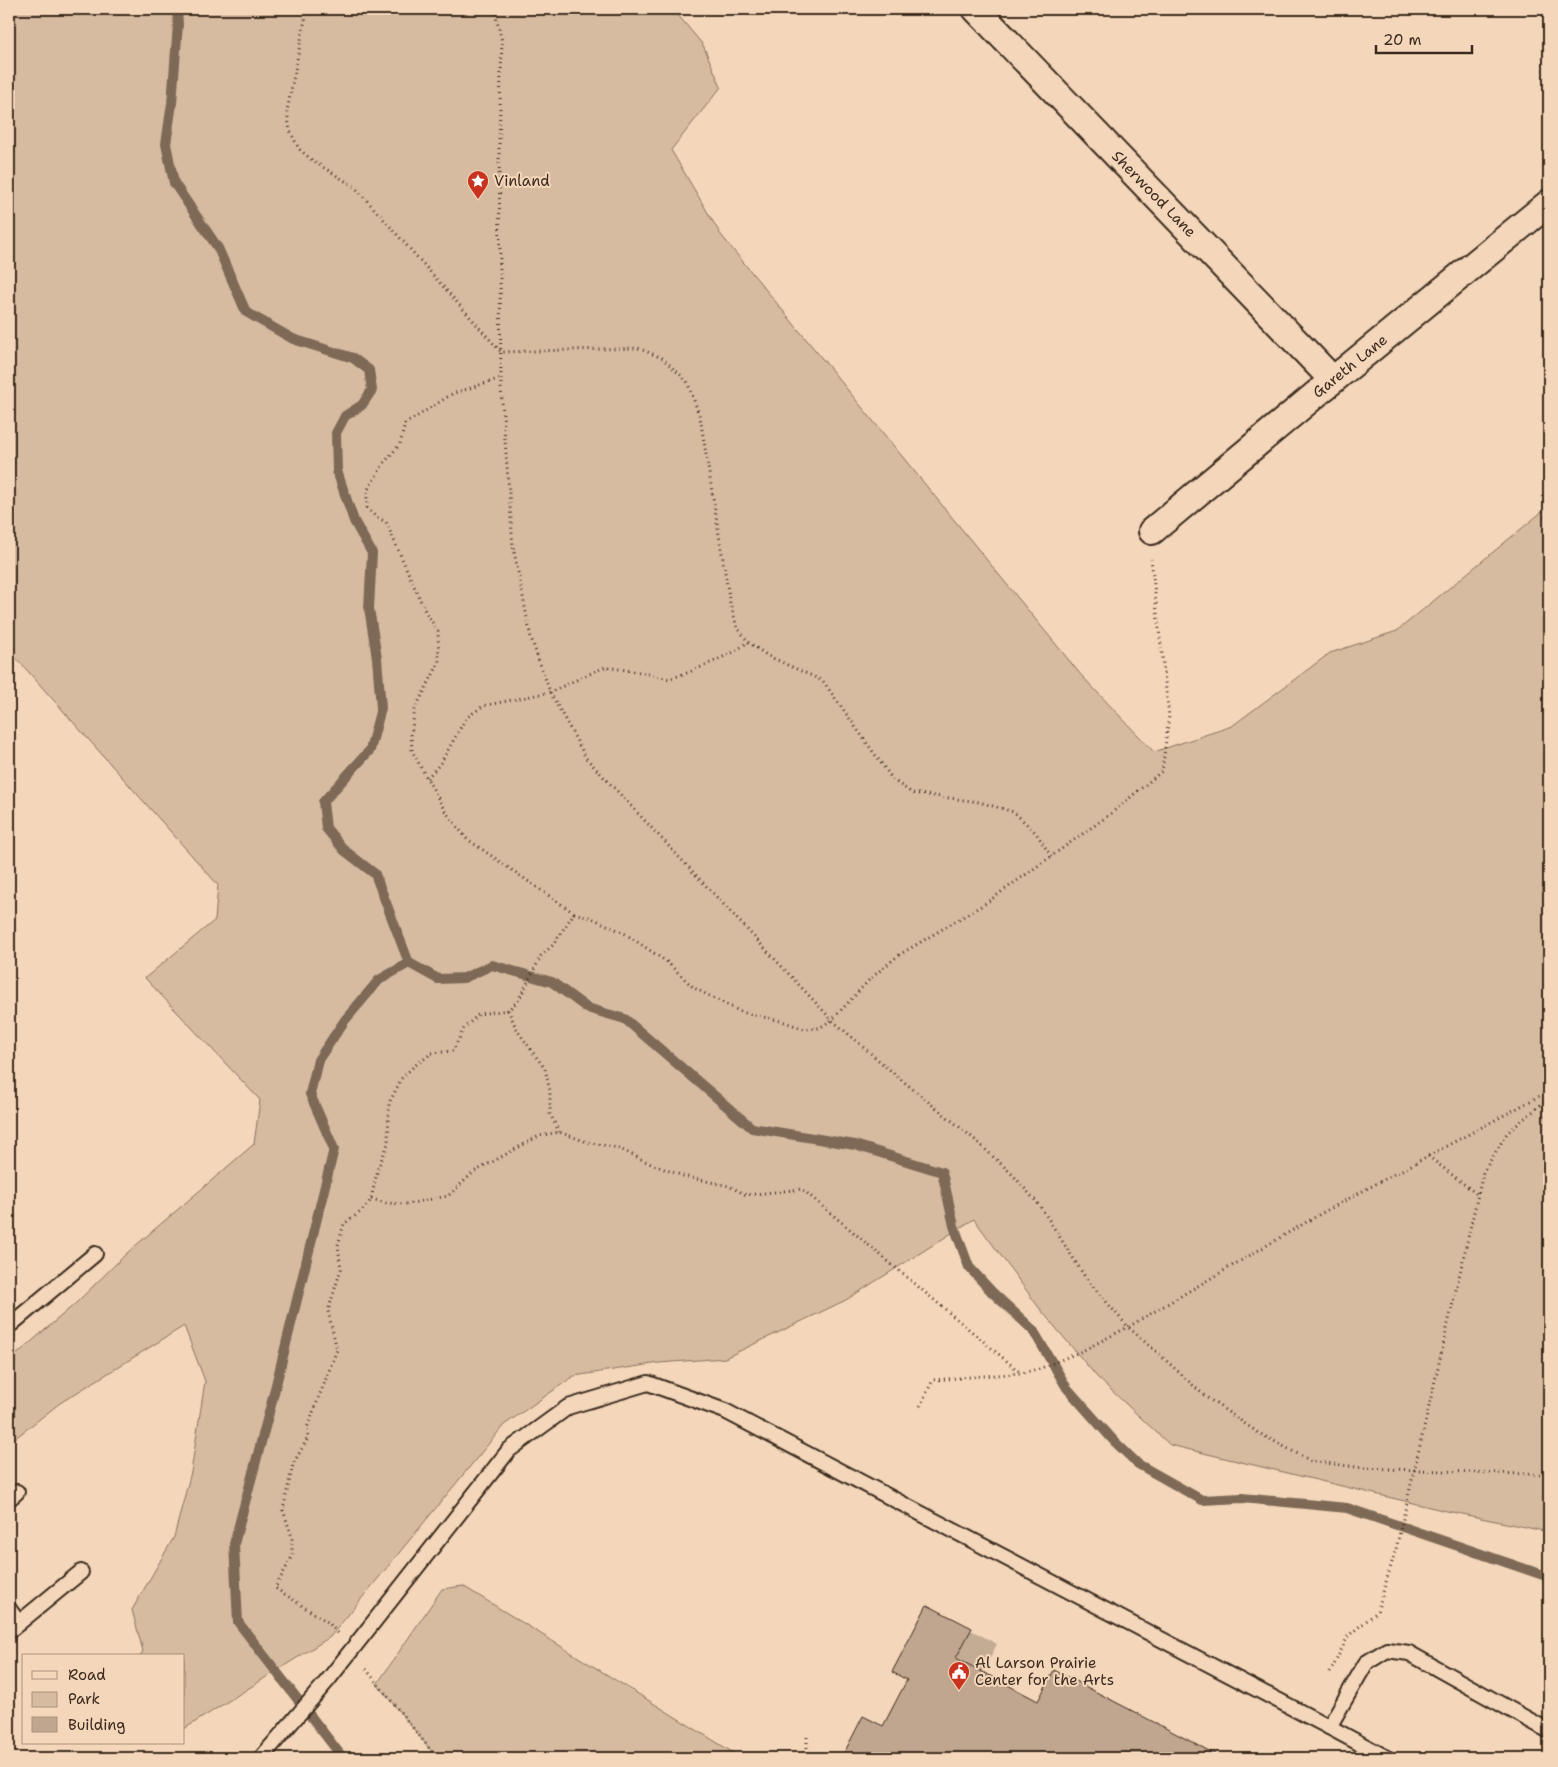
<svg xmlns="http://www.w3.org/2000/svg" width="1558" height="1767" viewBox="0 0 1558 1767" font-family="'Shantell Sans',sans-serif">
<style>
.green{fill:#d6bba1;stroke:#887260}
.shadow{fill:#0003}
.lines{fill:none;stroke-linecap:round;stroke-linejoin:round}
.stream{stroke:#7e6956;stroke-width:10}
.building{fill:#c0a68f;stroke:#3b2a1e}
.lane-casing{stroke:#3b2a1e;stroke-width:18}
.street-casing{stroke:#3b2a1e;stroke-width:30}
.path{stroke:#3b2a1e;stroke-width:3;stroke-dasharray:1 4;stroke-linecap:butt}
.lane{stroke:#f4d7ba;stroke-width:14}
.street{stroke:#f4d7ba;stroke-width:26}
.labels{text-anchor:middle;dominant-baseline:central;stroke-width:4;stroke-linejoin:round;paint-order:stroke}
.poi-label{font-size:15px;fill:#3b2a1e;stroke:#f4d7ba;text-anchor:start}
.street-label{font-size:15px;fill:#3b2a1e;stroke:#f4d7ba}
</style>
<rect width="100%" height="100%" fill="#f4d7ba"/>
<filter id="ink" filterUnits="userSpaceOnUse"><feTurbulence type="fractalNoise" baseFrequency=".02" numOctaves="2"/><feDisplacementMap in="SourceGraphic" scale="10" xChannelSelector="R" yChannelSelector="G"/><feConvolveMatrix kernelMatrix="1 2 1 2 8 2 1 2 1" color-interpolation-filters="sRGB"/></filter>
<g filter="url(#ink)">
<!-- green -->
<g class="green">
<path d="M9,9h664l30,36 18,42 -50,63 50,85 360,440 73,77 78,-26 98,-73 67,-22 152,-125v1026l-107,-22 -272,-65 -73,-68 -57,-68 -66,-90 -128,81 -121,58 -66,5 -85,13 -70,49 -174,212 -146,92v-73h-44l3,-5 -11,-41 42,-73 17,-65 14,-91 -21,-55 -124,77 -51,40v-82l67,-58 51,-50 127,-109 6,-44 -115,-122 70,-58 3,-35 -209,-235z"/>
<path d="M463,1586l279,172h-305l-60,-74 65,-95z"/>
</g>
<!-- shadow -->
<path class="shadow" d="M971,1630l26,14 -15,29 56,30 176,52 6,3h-373l-3,-1 40,-29 25,-48z"/>
<g class="lines">
<!-- stream -->
<g class="stream">
<path d="M177,9l1,15 -6,79 -6,41 8,39 44,65 28,64 47,27 60,19 16,12 3,20 -10,15 -17,11 -9,17 1,38 17,50 18,32 -3,55 8,50 4,50 -11,42 -47,52 3,26 18,22 31,24 34,89 29,16 26,-1 28,-13 60,17 35,26 38,11 127,109 103,17 87,27 12,54 15,41 23,25 41,38 34,58 47,53 24,23 64,36 40,-2 105,10 202,69"/>
<path d="M343,1758l-105,-136 -4,-78 38,-143 62,-252 -24,-55 8,-34 27,-40 34,-40 30,-17"/>
</g>
</g>
<!-- building -->
<path class="building" d="M927,1605l45,23 -16,30 82,43 16,-31 161,84 -2,4 -371,-1 21,-41 20,10 24,-46 -15,-8z"/>
<g class="lines">
<!-- lane casing -->
<g class="lane-casing">
<g id="lane">
<path d="M9,1326l86,-72"/>
<path d="M9,1499l8,-7"/>
<path d="M9,1609l10,14"/>
<path d="M9,1631l72,-59"/>
<path d="M261,1758l67,-78 181,-230 59,-43 80,-24 77,28 604,316"/>
<path d="M1387,1758l-58,-31 37,-64 21,-13 22,3 140,78"/>
</g>
</g>
<!-- street casing -->
<g class="street-casing">
<g id="street">
<path d="M976,9l357,371"/>
<path d="M1152,531l181,-151 216,-177"/>
</g>
</g>
<!-- path -->
<g class="path">
<path d="M307,9l-20,102 3,20 9,18 14,12 42,26 146,165 137,-4 24,10 25,23 13,36 30,186 7,24 11,15 20,14 55,25 70,99 19,13 67,9 35,10 22,21 15,23"/>
<path d="M494,9l8,32 -3,101 2,245 12,159 18,92 19,54 36,66 246,262 66,57 75,61 40,37 27,31 45,71 43,50 31,27 47,43 51,35 54,29 53,7 185,7"/>
<path d="M427,778l13,-14 26,-46 17,-12 67,-14 55,-25 35,5 29,7 26,-9 39,-18 14,-10"/>
<path d="M574,913l18,5 32,15 43,29 27,26 47,24 44,10 19,7 15,-1 13,-8 39,-42 28,-23 87,-52 123,-88 53,-44 7,-55 -18,-157"/>
<path d="M508,1010l9,20 28,39 5,22v23l9,18"/>
<path d="M1428,1156l50,39"/>
<path d="M371,1199l15,4 21,1 41,-8 26,-24 65,-36 20,-4 28,10 31,6 33,16 32,12 46,10 17,9 56,-6 219,184"/>
<path d="M920,1406l13,-26 88,-7 18,-4 43,-18 46,-24 194,-114 227,-122"/>
<path d="M337,1633l-8,-10 -54,-35 17,-31v-20l-9,-27 10,-46 15,-26 -1,-10 30,-78 -9,-39 13,-42 -3,-24 6,-21c9,-7 22,-14 27,-25l7,-31 10,-24 1,-41 13,-25 11,-11 19,-14 21,-2 11,-23 15,-14 29,-4 10,-9 23,-45 12,-11 21,-32 -107,-74 -22,-28 -33,-60 -1,-17 4,-25 24,-46 -1,-32 -13,-20 -39,-89 -10,-5 -9,-9v-17l17,-28 16,-19 5,-20 47,-30 49,-16"/>
<path d="M366,1669l71,89"/>
<path d="M1330,1673l18,-37 29,-24 19,-63 87,-376 24,-40 42,-35"/>
<path d="M807,1758v-21"/>
</g>
<!-- lane -->
<use href="#lane" class="lane"/>
<!-- street -->
<use href="#street" class="street"/>
</g>
</g>
<!-- icons -->
<defs>
<g id="sight-pin" transform="scale(1.125)"><path d="M0 17L-7.5 6A9.5 9.5 0 1 1 7.5 6Z" fill="#c8321e" stroke="#f4d7ba"/><path d="M0-6L1.8-2.2L6-1.7L2.9 1.2L3.7 5.4L0 3.3L-3.7 5.4L-2.9 1.2L-6-1.7L-1.8-2.2Z" fill="#fff"/></g>
<g id="civic-pin" transform="scale(1.125)"><path d="M0 17L-7.5 6A9.5 9.5 0 1 1 7.5 6Z" fill="#c8321e" stroke="#f4d7ba"/><path d="M-.6-6.5H3V-4.5H.6V-3L4-1V1h2V6H-6V1h2V-1L-.6-3ZM-1.2 2.5V6h2.4V2.5Z" fill="#fff"/></g>
</defs>
<g fill-rule="evenodd">
<use href="#sight-pin" x="478" y="181"/>
<use href="#civic-pin" x="959" y="1672"/>
</g>
<g class="labels">
<!-- poi labels -->
<g class="poi-label">
<text x="494" y="181">Vinland</text>
<text x="975" y="1663">Al Larson Prairie<tspan x="975" dy="17">Center for the Arts</tspan></text>
</g>
<!-- street labels -->
<g class="street-label">
<text transform="translate(1154 194) rotate(46)">Sherwood Lane</text>
<text transform="translate(1350 366) rotate(-39)">Gareth Lane</text>
</g>
</g>
<!-- margin -->
<rect width="1558" height="1767" fill="none" stroke="#f4d7ba" stroke-width="30"/>
<rect x="15" y="15" width="1528" height="1737" fill="none" stroke="#3b2a1e" stroke-width="2" filter="url(#ink)"/>
<!-- legend -->
<rect x="22" y="1654" width="162" height="90" fill="#f4d7ba" stroke="#aa927c"/>
<rect x="32" y="1671" width="25" height="8" fill="#f4d7ba" stroke="#aa927c"/>
<text x="68" y="1680" font-size="15" fill="#3b2a1e">Road</text>
<rect x="32" y="1692" width="25" height="15" fill="#d6bba1" stroke="#aa927c"/>
<text x="68" y="1704" font-size="15" fill="#3b2a1e">Park</text>
<rect x="32" y="1717" width="25" height="15" fill="#c0a68f" stroke="#aa927c"/>
<text x="68" y="1730" font-size="15" fill="#3b2a1e">Building</text>
<!-- scale -->
<path d="M1376 45v8h96v-8" fill="none" stroke="#3b2a1e" stroke-width="2.5"/>
<text x="1383" y="45" font-size="15" fill="#3b2a1e" stroke="#f4d7ba" stroke-width="4" paint-order="stroke">20 m</text>
</svg>
